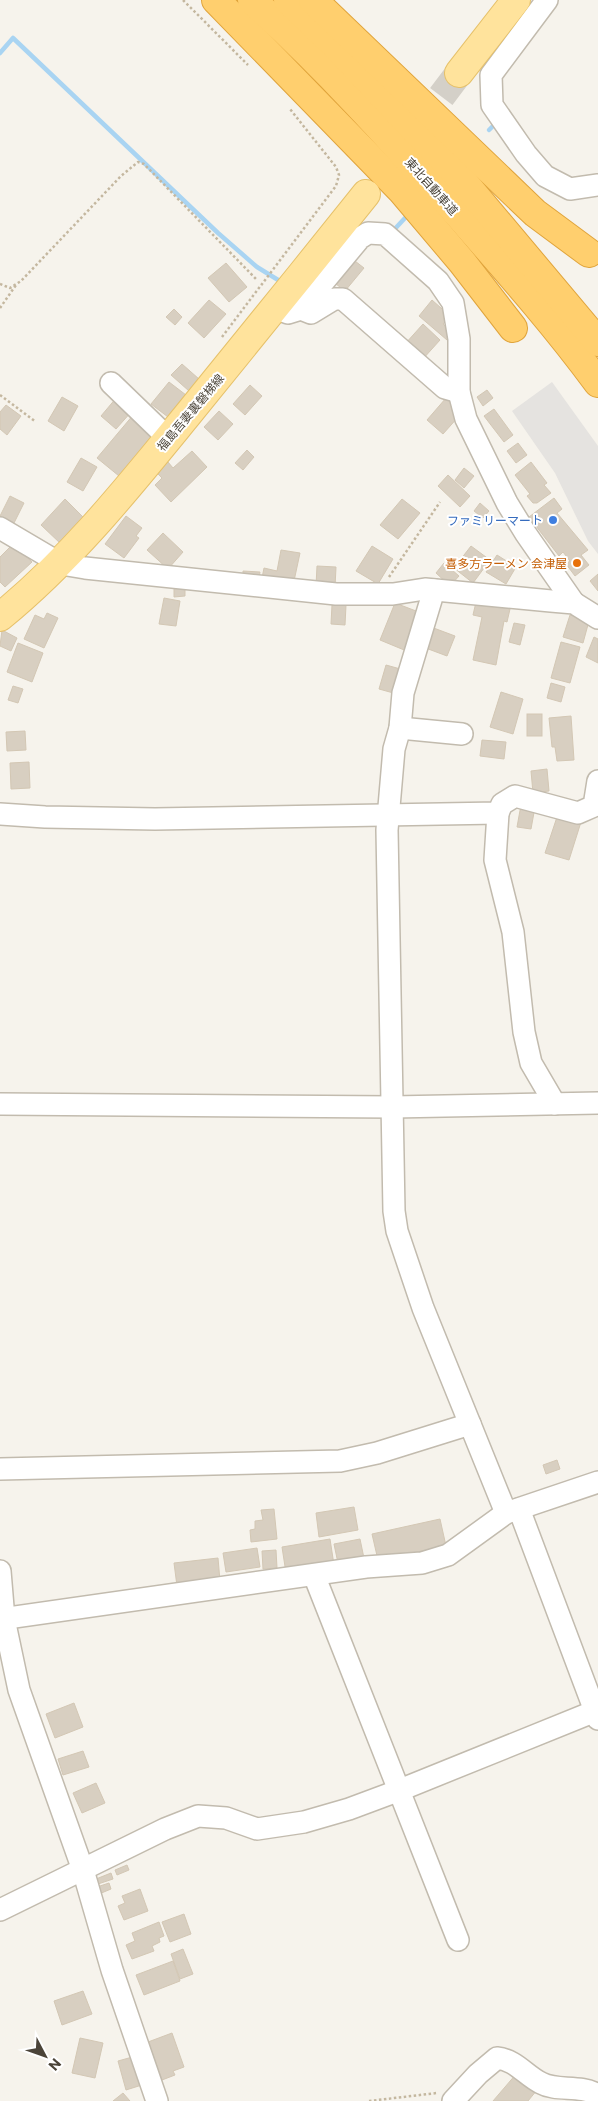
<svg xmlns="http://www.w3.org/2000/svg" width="598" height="2101" viewBox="0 0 598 2101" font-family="Commissioner,'Noto Sans JP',sans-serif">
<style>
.parking{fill:#e5e3e0}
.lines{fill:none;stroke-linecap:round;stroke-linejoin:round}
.stream{stroke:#a9d4f2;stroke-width:4.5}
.building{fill:#d8cfc1;stroke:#d3c7b4}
.major-tunnel{stroke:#d4d0c8;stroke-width:28;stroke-dasharray:28 14;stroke-linecap:butt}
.minor-casing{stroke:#c2bbae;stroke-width:24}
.major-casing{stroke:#e6c16a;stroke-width:30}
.highway-casing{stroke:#e0a43c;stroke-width:30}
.path{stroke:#c4b79f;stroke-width:2.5;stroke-dasharray:2.5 2.5;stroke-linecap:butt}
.minor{stroke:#fff;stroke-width:21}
.major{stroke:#ffe39c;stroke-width:28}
.highway{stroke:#ffcf6e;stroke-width:28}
.shop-dot{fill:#3f7fe0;stroke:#fff;stroke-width:2}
.food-dot{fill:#e8710a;stroke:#fff;stroke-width:2}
.labels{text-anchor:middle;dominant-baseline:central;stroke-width:4;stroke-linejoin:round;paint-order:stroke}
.street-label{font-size:12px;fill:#4b4439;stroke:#fff}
.shop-label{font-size:12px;fill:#366cbe;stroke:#fff;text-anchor:end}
.food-label{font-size:12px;fill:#c56008;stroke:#fff;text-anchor:end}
</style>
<rect width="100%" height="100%" fill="#f6f3ec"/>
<!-- parking -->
<path class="parking" d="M552,382l46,64v108l-10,-13 -33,-68 -43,-62z"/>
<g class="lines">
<!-- stream -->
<g class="stream">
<path d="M0,53l13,-15 205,195 39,34 26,16"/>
<path d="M489,130l7,-7"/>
<path d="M392,232l13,-14"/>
</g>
</g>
<!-- building -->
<g class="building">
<path d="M355,261l9,7 -19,23 -9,-7z"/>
<path d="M226,263l21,24 -18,15 -21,-24z"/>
<path d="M209,300l17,14 -22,24 -16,-15z"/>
<path d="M432,300l18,16 -7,8 10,9 -6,7 -28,-24z"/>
<path d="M174,309l8,8 -7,8 -9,-8z"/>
<path d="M423,324l17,16 -18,20 -17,-16z"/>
<path d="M182,364l17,15 -10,12 -18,-16z"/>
<path d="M169,382l17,13 -18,22 -17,-13z"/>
<path d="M250,385l12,11 -17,19 -12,-11z"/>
<path d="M487,390l6,8 -10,8 -6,-9z"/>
<path d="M62,397l16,9 -14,25 -16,-10z"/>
<path d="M117,397l15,14 -16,18 -15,-13z"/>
<path d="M446,398l9,6 4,12 -16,18 -16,-14z"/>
<path d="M6,405l15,11 -14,19 -7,-6v-17z"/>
<path d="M494,409l19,26 -9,7 -20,-26z"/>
<path d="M219,411l14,13 -15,16 -14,-13z"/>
<path d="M134,414l22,18 -37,44 -22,-18z"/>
<path d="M518,443l9,12 -11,8 -9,-12z"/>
<path d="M247,450l7,7 -11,13 -8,-7z"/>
<path d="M192,451l15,16 -36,35 -16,-17 7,-7 -5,-5 11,-11 5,6z"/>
<path d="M81,458l16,9 -14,24 -16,-9z"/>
<path d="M531,462l16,21 -3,2 7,8 -14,10h-4l-6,-7 3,-2 -15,-19z"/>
<path d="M464,468l10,8 -10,12 -9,-8z"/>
<path d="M448,475l22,21 -10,11 -22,-21z"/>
<path d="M10,496l14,7 -10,20 -14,-7z"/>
<path d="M554,498l8,11 -5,4 31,37 -7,5 8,10 -14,11 -9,-12 4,-3 -7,-9 -4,4 -30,-39z"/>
<path d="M65,499l20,20 -24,25 -20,-19z"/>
<path d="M402,499l18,14 -22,26 -18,-14z"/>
<path d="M480,503l9,8 -6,7 -9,-7z"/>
<path d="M126,516l16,12 -6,8 3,2 -15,20 -19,-14z"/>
<path d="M163,533l20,19 -15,17 -21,-19z"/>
<path d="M13,544l19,18 -27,25 -5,-5v-25z"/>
<path d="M372,546l21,13 -15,25 -22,-13z"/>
<path d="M471,546l19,14 -17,23 -19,-15z"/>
<path d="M281,550l19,3 -6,28 -32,-3 2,-10 13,3z"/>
<path d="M497,555l19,12 -10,17 -20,-12z"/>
<path d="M444,563l15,13 -9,10 -14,-13z"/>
<path d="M317,566l19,1 -1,20 -19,-1z"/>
<path d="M243,571l17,1 -1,6 -16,-1z"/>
<path d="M598,574v17l-8,-10z"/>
<path d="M174,587h11v9l-11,1z"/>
<path d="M164,598l16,3 -4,25 -17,-2z"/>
<path d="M476,602l34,7 -3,13 -3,-1 -8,44 -23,-5 9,-43 -9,-2z"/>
<path d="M395,603l29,11 -15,38 -29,-12z"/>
<path d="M332,605h14l-1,20 -14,-1z"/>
<path d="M47,613l11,5 -14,30 -20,-9 11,-24 9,4z"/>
<path d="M570,615l19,6 -6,22 -20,-6z"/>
<path d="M514,623l11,2 -5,20 -11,-3z"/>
<path d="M431,627l24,9 -8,20 -24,-9z"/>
<path d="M2,630l15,8 -6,13 -11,-5z"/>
<path d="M594,637l4,2v24l-12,-6z"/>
<path d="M561,642l19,5 -10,36 -19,-5z"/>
<path d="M18,643l25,10 -11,29 -25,-10z"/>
<path d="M386,665l18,5 -7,24 -18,-5z"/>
<path d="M551,683l14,4 -4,15 -14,-4z"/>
<path d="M13,686l10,3 -5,14 -10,-3z"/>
<path d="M501,692l22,7 -10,35 -23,-7z"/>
<rect x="527" y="714" width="15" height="22"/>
<path d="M571,716l3,44 -17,1 -2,-14h-3l-3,-29z"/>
<path d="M25,731l1,19 -19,1 -1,-19z"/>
<path d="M482,740l24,2 -2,17 -24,-3z"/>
<path d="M29,762l1,26 -19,1 -1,-26z"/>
<path d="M547,769l2,22 -16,2 -2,-22z"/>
<path d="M521,805l14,2 -4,22 -14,-2z"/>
<path d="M558,814l23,8 -12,38 -24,-7z"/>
<path d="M557,1460l3,9 -14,5 -3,-9z"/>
<path d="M354,1507l4,23 -39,7 -3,-24z"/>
<path d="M274,1509l3,30 -26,3 -1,-12 5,-1v-8l8,-1 -2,-10z"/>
<path d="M440,1519l6,27 -68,14 -6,-26z"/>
<path d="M330,1539l4,26 -48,8 -4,-26z"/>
<path d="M360,1539l5,24 -26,5 -5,-24z"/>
<path d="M257,1548l3,19 -34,5 -3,-19z"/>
<path d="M276,1550l1,18 -14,1 -1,-18z"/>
<path d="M218,1558l2,23 -43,5 -3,-23z"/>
<path d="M74,1703l9,24 -28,11 -9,-24z"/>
<path d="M83,1751l6,16 -26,8 -5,-16z"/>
<path d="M96,1783l9,20 -23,10 -9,-20z"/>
<path d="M127,1865l2,5 -12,5 -2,-5z"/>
<path d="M111,1873l2,6 -15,5 -2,-5z"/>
<path d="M109,1883l2,6 -12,5 -2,-7z"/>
<path d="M140,1889l8,22 -24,9 -6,-14 7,-3 -3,-7z"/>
<path d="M184,1914l7,20 -21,8 -8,-20z"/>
<path d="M159,1922l5,14 -5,2 1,4 -8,4 2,5 -22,8 -6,-14 9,-4 -3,-8z"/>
<path d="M183,1949l10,25 -13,5 -9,-25z"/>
<path d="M173,1961l7,20 -36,14 -8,-20z"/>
<path d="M83,1991l9,23 -30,11 -8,-24z"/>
<path d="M172,2033l12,34 -11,4 2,4 -13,5 -14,-38z"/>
<path d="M80,2038l23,5 -8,35 -23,-5z"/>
<path d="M136,2056l9,28 -19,6 -8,-29z"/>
<path d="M517,2073l20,17 -9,11h-35z"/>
<path d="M123,2093l7,8h-17z"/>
</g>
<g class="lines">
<!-- major-tunnel -->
<path class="major-tunnel" d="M416,130l43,-57"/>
<!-- minor casing -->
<g class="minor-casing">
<g id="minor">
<path d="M547,0l-56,75 1,30 34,49 19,22 25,13 28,-4"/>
<path d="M275,308l13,5 13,-4 59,-71 8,-5 17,1 53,47 15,22 6,36v53l7,27 41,84 19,31 48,69"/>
<path d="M301,309l10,4 23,-14h9l102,89 14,4"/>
<path d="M111,383l57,55"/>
<path d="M0,528l61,36 24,4 251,26h57l32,-5 126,12 23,2 24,15"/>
<path d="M434,590l-31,103 -3,35 -6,21 -7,81 7,381 3,20 26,77 83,205"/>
<path d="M400,728l62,6"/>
<path d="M498,813l-3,47 18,72 11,100 7,31 24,41"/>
<path d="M0,814l45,3 110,2 343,-6 4,-9 13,-8 63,17 16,-7 4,-25"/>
<path d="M0,1104l393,3 205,-4"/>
<path d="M0,1469l340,-8 37,-8 93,-29"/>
<path d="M519,1509l79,210"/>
<path d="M0,1571l4,48 15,71 64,180 29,100 45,131"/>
<path d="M314,1575l144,365"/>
<path d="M0,1619l366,-52 56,-4 26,-8 58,-42 92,-31"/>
<path d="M0,1910l165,-81 33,-13 28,2 31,11 47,-7 45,-13 51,-19 198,-80"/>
<path d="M453,2101l25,-27 19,-16c19,2 28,17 44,25 16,9 39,1 57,12"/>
</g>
</g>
<!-- major casing -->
<g class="major-casing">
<g id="major">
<path d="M459,73l57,-73"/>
<path d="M0,617c71,-58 127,-128 185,-199 61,-75 121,-149 181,-224"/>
</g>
</g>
<!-- highway casing -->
<g class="highway-casing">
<g id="highway">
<path d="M216,0l186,191 60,71 51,66"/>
<path d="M252,0c72,65 138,138 203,211 49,56 99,112 143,172"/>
<path d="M288,0l48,46 120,127 142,169"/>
<path d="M313,0l222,213 54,40"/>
</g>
</g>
<!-- path -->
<g class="path">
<path d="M183,0l65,65"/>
<path d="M0,284l10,4 11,-7 100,-105 17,-14 6,2 113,116"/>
<path d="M0,308l16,-23"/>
<path d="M222,337l114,-151 3,-11 -3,-8 -46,-58"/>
<path d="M0,395l36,27"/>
<path d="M389,577l51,-75"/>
<path d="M369,2101l68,-8"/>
</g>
<!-- minor -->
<use href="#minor" class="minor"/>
<!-- major -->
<use href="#major" class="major"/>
<!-- highway -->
<use href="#highway" class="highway"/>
</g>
<!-- markers -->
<circle class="shop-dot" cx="553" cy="520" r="5"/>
<circle class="food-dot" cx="577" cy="563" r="5"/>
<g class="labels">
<!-- street labels -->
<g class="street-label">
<text transform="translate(432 186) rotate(48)">東北自動車道</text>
<text transform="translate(190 412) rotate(-50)">福島吾妻裏磐梯線</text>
</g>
<!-- shop labels -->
<g class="shop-label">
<text x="543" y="520">ファミリーマート</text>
</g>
<!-- food labels -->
<g class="food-label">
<text x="567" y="563">喜多方ラーメン 会津屋</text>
</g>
</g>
<!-- north arrow -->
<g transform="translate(45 2056) rotate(131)" stroke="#ffffff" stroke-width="4" paint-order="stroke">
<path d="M0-4L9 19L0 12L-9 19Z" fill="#4b4439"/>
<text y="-8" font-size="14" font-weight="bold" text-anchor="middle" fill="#4b4439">N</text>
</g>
</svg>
